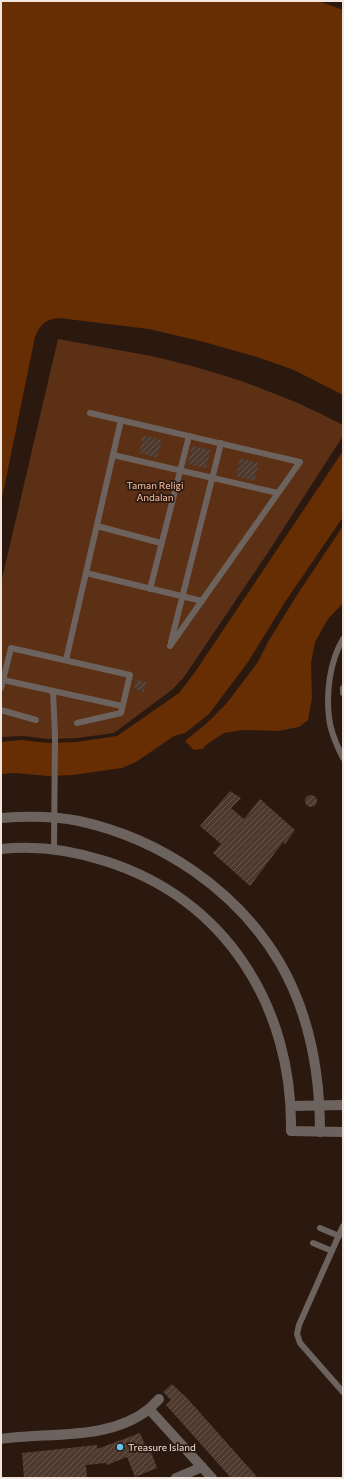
<svg xmlns="http://www.w3.org/2000/svg" width="344" height="1479" viewBox="0 0 344 1479" font-family="Commissioner,sans-serif">
<style>
.green{fill:#5b3015}
.water{fill:#672d03}
.building{fill:url(#building-hatch)}
.lines{fill:none;stroke-linecap:round;stroke-linejoin:round}
.service{stroke:#6d635e;stroke-width:6}
.minor{stroke:#6d635e;stroke-width:10}
.poi-dot{fill:#66c4ef;stroke:#2b190f;stroke-width:1.5}
.labels{text-anchor:middle;dominant-baseline:central;stroke-width:3.5;stroke-linejoin:round;paint-order:stroke}
.park-label{font-size:10px;fill:#fbc3a5;stroke:#2b190f}
.poi-label{font-size:10px;fill:#f2e5de;stroke:#2b190f;text-anchor:start}
</style>
<defs>
<pattern id="building-hatch" width="6" height="6" patternUnits="userSpaceOnUse"><rect width="6" height="6" fill="#4d392e"/><path d="M-1 1l2-2M0 6l6-6M5 7l2-2" fill="none" stroke="#67564c"/></pattern>
</defs>
<rect width="100%" height="100%" fill="#2b190f"/>
<!-- green -->
<path class="green" d="M58,339c31,6 62,11 93,17 67,15 132,37 192,69v11l-78,121 -81,120 -11,12 -59,44 -37,5 -28,1 -26,-3 -22,1v-154z"/>
<!-- water -->
<g class="water">
<path d="M1,1h317l25,9v385l-49,-25 -37,-13 -53,-15 -55,-13 -90,-11c-15,2 -18,6 -24,19l-34,166z"/>
<path d="M343,451v66l-58,85 -37,60 -39,52 -24,19 -11,3 -38,26 -14,6 -49,7 -25,1 -33,-3 -14,1v-32l20,-2 27,3 28,-1 41,-6 62,-43 16,-21z"/>
<path d="M343,526v77l-15,16 -13,23 -4,21 1,35 -4,22 -9,7 -21,4 -35,-1 -19,3 -14,9 -8,7 -8,1 -9,-9 22,-18 19,-19 32,-42 10,-20 29,-47z"/>
</g>
<!-- building -->
<g class="building">
<path d="M143,435l19,5 -5,18 -18,-5z"/>
<path d="M192,446l19,4 -5,18 -19,-4z"/>
<path d="M240,458l19,5 -5,18 -18,-5z"/>
<path d="M136,680l10,2 -2,10 -10,-3z"/>
<path d="M230,791l11,7 -10,10 13,11 16,-20 35,31 -10,14 -2,-2 -33,44 -37,-33 8,-9 -21,-18z"/>
<circle cx="311" cy="801" r="6"/>
<path d="M172,1384l15,14 71,80h-27l-65,-73 5,-5 -8,-8z"/>
<path d="M140,1433l7,17 3,-1 7,19 -22,9 -8,-20 -20,8 -1,-2 -20,2 1,13h-63l-2,-25 75,-8v4z"/>
</g>
<g class="lines">
<!-- service -->
<g class="service">
<path d="M90,413l210,49 -130,184"/>
<path d="M113,455l165,38"/>
<path d="M97,526l64,17"/>
<path d="M86,573l116,28"/>
<path d="M150,589l39,-153"/>
<path d="M343,639c-13,22 -17,53 -14,78 1,14 8,29 14,41"/>
<path d="M171,642l50,-199"/>
<path d="M66,660l55,-240"/>
<path d="M3,680l119,26"/>
<path d="M1,688l10,-40 119,27 -9,38 -44,10"/>
<path d="M343,688v5"/>
<path d="M53,691l2,44 -1,114"/>
<path d="M1,710l35,10"/>
<path d="M343,1226l-44,99 -2,9 3,9 43,49"/>
<path d="M320,1228l19,8"/>
<path d="M313,1243l19,8"/>
</g>
<!-- minor -->
<g class="minor">
<path d="M1,818c26,-2 53,-2 78,3 82,18 158,69 201,142 29,50 40,111 40,169"/>
<path d="M1,849c36,-4 70,1 104,12 121,38 188,146 186,270l52,1"/>
<path d="M291,1106l52,-1"/>
<path d="M149,1409l10,-10"/>
<path d="M1,1439c48,-7 108,2 148,-30l63,69"/>
<path d="M176,1478l26,-11"/>
</g>
</g>
<!-- markers -->
<circle class="poi-dot" cx="120" cy="1447" r="4"/>
<g class="labels">
<!-- park labels -->
<g class="park-label">
<text x="155" y="485">Taman Religi<tspan x="155" dy="12">Andalan</tspan></text>
</g>
<!-- poi labels -->
<g class="poi-label">
<text x="128" y="1447">Treasure Island</text>
</g>
</g>
<!-- border -->
<rect width="344" height="1479" fill="none" stroke="#f2e5de" stroke-width="4"/>
</svg>
